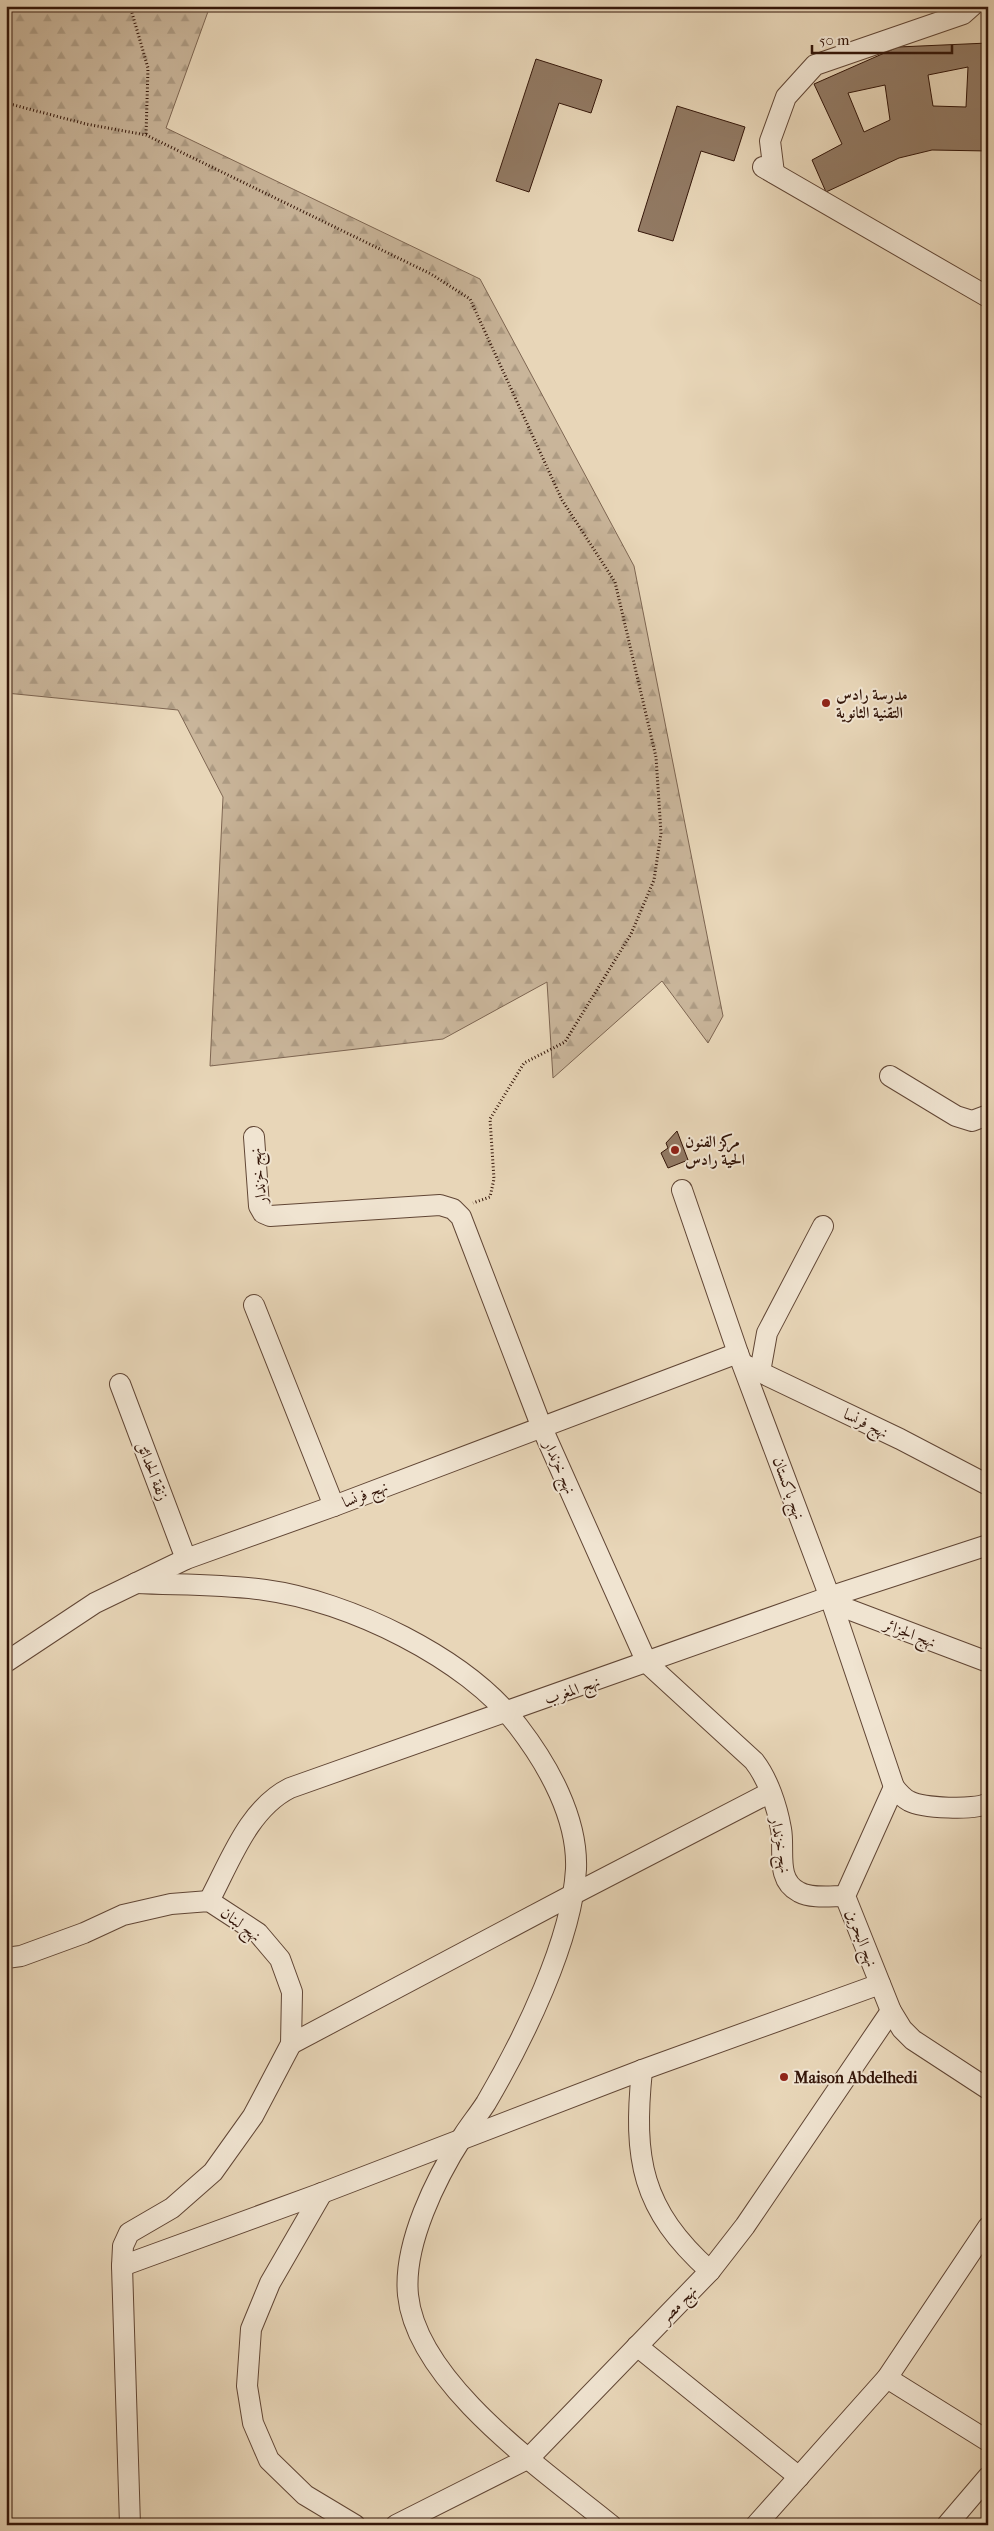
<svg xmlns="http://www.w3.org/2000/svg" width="994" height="2531" viewBox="0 0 994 2531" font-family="'IM FELL French Canon',Amiri,serif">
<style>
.forest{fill:url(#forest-firs);stroke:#7e6652}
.building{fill:#927a64;stroke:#341609;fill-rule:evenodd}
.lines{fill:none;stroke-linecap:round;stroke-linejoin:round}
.minor-casing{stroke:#614635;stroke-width:22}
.path{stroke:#341609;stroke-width:3;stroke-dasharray:1 2.5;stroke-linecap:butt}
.minor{stroke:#f0e4d1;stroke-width:20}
.poi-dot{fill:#8f2418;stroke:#f0e4d1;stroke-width:2}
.labels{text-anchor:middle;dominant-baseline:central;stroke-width:4;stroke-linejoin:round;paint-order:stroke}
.poi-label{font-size:16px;font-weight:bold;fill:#341609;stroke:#f0e4d1;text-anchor:start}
.street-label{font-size:16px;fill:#341609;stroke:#f0e4d1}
</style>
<defs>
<pattern id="forest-firs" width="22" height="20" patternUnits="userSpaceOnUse" patternTransform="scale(1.25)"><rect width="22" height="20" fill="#c9b59a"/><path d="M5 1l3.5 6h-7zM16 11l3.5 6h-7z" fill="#ad9b83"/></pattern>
</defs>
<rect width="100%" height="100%" fill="#e8d6b8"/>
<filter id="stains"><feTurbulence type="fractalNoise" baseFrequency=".004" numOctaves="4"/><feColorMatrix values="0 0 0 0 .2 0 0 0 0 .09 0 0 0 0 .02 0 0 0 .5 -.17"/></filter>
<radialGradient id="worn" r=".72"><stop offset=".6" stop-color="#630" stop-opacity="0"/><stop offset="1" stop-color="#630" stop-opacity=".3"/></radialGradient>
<!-- forest -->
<path class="forest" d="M6,6h204l-44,122 314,151 154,287 89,450 -15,27 -46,-62 -109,97 -6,-96 -104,57 -233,27 13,-269 -45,-87 -172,-17z"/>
<!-- building -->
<g class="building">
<path d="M988,43v108l-56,-1 -33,8 -73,34 -14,-32 30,-16 -28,-60 84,-37zM968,67l-2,40 -33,-1 -5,-31zM885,85l5,35 -26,12 -16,-39z"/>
<path d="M536,59l66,21 -11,33 -32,-10 -30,89 -33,-11z"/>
<path d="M677,106l68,21 -11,34 -33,-10 -28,90 -35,-10z"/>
<path d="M677,1131l11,29 -20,8 -7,-15 7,-5 -2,-5z"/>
</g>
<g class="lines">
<!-- minor casing -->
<g class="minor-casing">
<g id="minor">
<path d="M763,167l225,130"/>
<path d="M774,173l-4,-32 16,-44 29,-32 148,-51 9,-8"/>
<path d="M890,1076l66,40 16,5 16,-6"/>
<path d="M254,1137l5,69 4,7 7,3 170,-11 13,4 8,8 81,211 105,235 107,98c14,18 23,45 27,68 4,21 -6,51 18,63 13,7 32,4 46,4"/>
<path d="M682,1190l56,163 94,250 62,184"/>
<path d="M254,1305l80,201"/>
<path d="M743,1364l157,75 88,46"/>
<path d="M760,1372l7,-39 56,-107"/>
<path d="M120,1384l66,175"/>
<path d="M136,1583c42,2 87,1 129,7 83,11 202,68 253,136 30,39 60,92 58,143 -4,72 -53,171 -90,234 -7,11 -16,22 -23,33 -27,42 -60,108 -55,159 9,89 137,176 203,230"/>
<path d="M832,1603l156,59"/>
<path d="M6,1662l89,-59 91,-44 148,-53 404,-153"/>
<path d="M988,1803c-13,8 -66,5 -79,-2 -6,-3 -11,-9 -15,-14l-49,109 46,115 11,18 11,11 75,49"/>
<path d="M209,1901c21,-39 39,-92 81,-113l539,-191 159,-52"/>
<path d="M6,1958l15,-2 63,-23 39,-18 48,-11 38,-3 49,32 22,26 12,33 -1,52 -38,72 -40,56 -41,36 -43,25 -6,13 -1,20 8,259"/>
<path d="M291,2044l281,-149 197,-102"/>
<path d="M642,2070c-9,89 -1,139 68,201"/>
<path d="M322,2193l-52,90 -19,46 -4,57 6,37 16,37 36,35 50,30"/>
<path d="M122,2266l200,-73 320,-123 238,-86"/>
<path d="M637,2346l162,131"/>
<path d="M887,2378l101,63"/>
<path d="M396,2525l133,-67 181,-187 35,-45 146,-215"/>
<path d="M756,2525l131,-147 101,-151"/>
<path d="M947,2525l41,-48"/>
</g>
</g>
<!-- path -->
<g class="path">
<path d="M130,6l18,62 -2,67"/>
<path d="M6,103l80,21 60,11 285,139 39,25 92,201 53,82 41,175 5,76 -7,47 -23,54 -66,108 -41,21 -34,56 4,60 -4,18 -17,6"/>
</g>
<!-- minor -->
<use href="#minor" class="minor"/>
</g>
<!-- markers -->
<g class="poi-dot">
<circle cx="826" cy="703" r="5"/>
<circle cx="675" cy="1150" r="5"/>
<circle cx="784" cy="2077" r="5"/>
</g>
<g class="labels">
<!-- poi labels -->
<g class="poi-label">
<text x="836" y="694">مدرسة رادس<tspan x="836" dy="18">التقنية الثانوية</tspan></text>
<text x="685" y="1141">مركز الفنون<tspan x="685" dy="18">الحية رادس</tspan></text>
<text x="794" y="2077">Maison Abdelhedi</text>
</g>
<!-- street labels -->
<g class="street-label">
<text transform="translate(258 1176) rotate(-97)">نهج خزندار</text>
<text transform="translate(866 1423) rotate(26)">نهج فرنسا</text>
<text transform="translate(560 1467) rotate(66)">نهج خزندار</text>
<text transform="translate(153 1471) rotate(69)">زنقة الحدائق</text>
<text transform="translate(789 1488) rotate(70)">نهج باكستان</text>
<text transform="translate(365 1494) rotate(-21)">نهج فرنسا</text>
<text transform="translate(910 1633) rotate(21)">نهج الجزائر</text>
<text transform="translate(572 1690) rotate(-19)">نهج المغرب</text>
<text transform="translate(781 1845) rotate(80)">نهج خزندار</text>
<text transform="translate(241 1924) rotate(37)">نهج لبنان</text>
<text transform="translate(862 1938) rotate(69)">نهج البحرين</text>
<text transform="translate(678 2304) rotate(-46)">نهج مصر</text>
</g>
</g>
<!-- margin -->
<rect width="994" height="2531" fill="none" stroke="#e8d6b8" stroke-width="25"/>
<rect x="8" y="8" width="979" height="2516" fill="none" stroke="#341609" stroke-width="2.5"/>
<rect x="12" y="12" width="969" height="2506" fill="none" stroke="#341609"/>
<!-- scale -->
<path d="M812 45v8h140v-8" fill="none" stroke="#341609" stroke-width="2.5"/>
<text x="819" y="45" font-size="15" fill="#341609" stroke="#f0e4d1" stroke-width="4" paint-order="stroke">50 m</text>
<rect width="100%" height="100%" filter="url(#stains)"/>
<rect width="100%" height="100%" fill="url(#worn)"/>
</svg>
